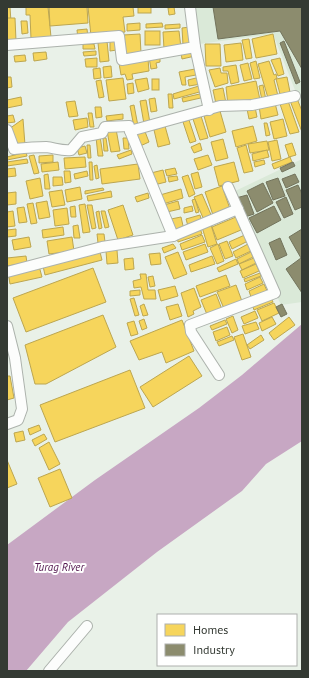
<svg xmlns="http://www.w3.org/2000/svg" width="309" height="678" viewBox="0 0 309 678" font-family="'PT Sans',sans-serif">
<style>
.built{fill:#dae9d8}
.water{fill:#c7a7c3}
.homes{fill:#f6d55c;stroke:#bca650}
.industry{fill:#8c8c6e;stroke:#72735c}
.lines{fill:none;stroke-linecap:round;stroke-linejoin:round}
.street-casing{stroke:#acb2ac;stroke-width:12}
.street{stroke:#fcfdfc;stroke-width:10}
.labels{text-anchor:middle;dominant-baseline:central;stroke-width:4;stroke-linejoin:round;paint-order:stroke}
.water-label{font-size:11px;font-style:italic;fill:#52164e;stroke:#fff}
</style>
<rect width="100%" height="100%" fill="#e9f1e8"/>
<!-- built -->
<g class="built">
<path d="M190,7h112v101l-29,-74 -81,11z"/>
<path d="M302,159v143l-21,3 -52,-111z"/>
</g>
<!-- water -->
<path class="water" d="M302,324v117l-36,23 -24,27 -85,61 -89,70 -42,49h-19v-126l88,-65 104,-72 43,-33z"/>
<!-- homes -->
<g class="homes">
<path d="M7,7h3l1,15h-4z"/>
<path d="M26,7h22l3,30 -20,2 -1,-24h-4z"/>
<path d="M49,7h38l1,16 -38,3z"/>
<path d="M88,7h45l1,9 -11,1 2,15 -34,4z"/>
<rect x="138" y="7" width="13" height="6"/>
<path d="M174,7l1,7 -6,1 -1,-7z"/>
<path d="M7,18h8l1,23h-9z"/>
<path d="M21,21h6l1,12 -6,1z"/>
<path d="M140,23v7l-13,1v-7z"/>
<path d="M162,23l1,4 -17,1v-4z"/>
<path d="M180,24v4l-15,1v-4z"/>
<path d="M190,27l2,17 -9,1 -1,-17z"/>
<path d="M87,29l1,9 -10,1 -1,-9z"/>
<rect x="145" y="31" width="15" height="14"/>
<path d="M179,31l2,17 -17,1 -1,-17z"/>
<path d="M140,34l1,19 -17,1 -1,-19z"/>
<path d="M273,34l4,20 -21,4 -4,-19z"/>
<path d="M249,39l3,19 -6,1 -4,-19z"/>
<path d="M107,41l2,20 -9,1 -2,-19z"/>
<path d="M110,41h7v9l-7,1z"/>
<path d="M241,43l2,17 -17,2 -2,-17z"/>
<path d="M83,44h11l1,5h-12z"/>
<path d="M205,44h15l1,22h-15z"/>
<path d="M96,51v4l-12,1 -1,-4z"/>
<path d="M194,51l1,5 -13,3 -1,-6z"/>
<path d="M46,52l1,7 -13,2 -1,-8z"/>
<path d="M25,55l1,6 -11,1 -1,-6z"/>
<path d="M160,56v6l-4,1 1,5 -6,1 -2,-12z"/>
<path d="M97,58v9h-11l-1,-8z"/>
<path d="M280,58l4,16 -6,2 -7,-16z"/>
<path d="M148,59l1,12 -17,3 1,5 -6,1 -2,-6 -4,1 -2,-12z"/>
<path d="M256,61l4,17 -6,1 -4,-16z"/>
<path d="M269,61l5,14 2,-1 1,4 -3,2 4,16 -10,2 -10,-34z"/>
<path d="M248,63l4,16 -8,2 -4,-16z"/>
<path d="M236,65l3,17 -8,2 -3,-13h-5v-4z"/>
<path d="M111,66l1,11 -8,1 -1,-11z"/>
<path d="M100,68l1,10 -7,1 -1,-10z"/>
<path d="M220,68l1,5h6l1,10 -13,4 -6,-17z"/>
<path d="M195,69l1,6 -11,2 1,8h-4l-3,-13z"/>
<path d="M7,77h4l1,10 -5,1z"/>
<path d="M200,77l1,7 -12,2 -1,-6z"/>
<path d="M287,77l3,15 -10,2 -4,-15z"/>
<path d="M123,78l3,21 -17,2 -3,-21z"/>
<path d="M147,78l2,11 -11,3 -3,-12z"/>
<rect x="152" y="79" width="7" height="11"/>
<path d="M101,80l3,17 -5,1 -3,-17z"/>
<path d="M256,81l4,19 -32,5 -2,-18z"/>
<path d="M133,83l1,10 -6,1 -1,-10z"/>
<path d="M202,85l1,6 -29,8 -1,-5z"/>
<path d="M263,85l3,15h-4l-3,-14z"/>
<path d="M223,88l3,15 -10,1 -3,-14z"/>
<path d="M204,93l1,4 -22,5 -1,-4z"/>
<path d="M168,94h4l1,14h-4z"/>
<path d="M296,96l6,15v21l-13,-34z"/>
<path d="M21,97l1,8 -15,3v-8z"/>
<path d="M155,98l2,13 -6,1 -2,-13z"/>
<path d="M287,98l12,34 -9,2 -11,-33z"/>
<path d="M146,100l4,23 -6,1 -4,-23z"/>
<path d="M75,101l3,15 -9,1 -3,-15z"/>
<path d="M275,103l3,12 -17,4 -2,-13z"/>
<path d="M134,105l4,21 -4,1 -4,-21z"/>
<path d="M95,107h6l1,10 -6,1z"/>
<path d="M255,107l2,10 -8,2 -2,-10z"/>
<path d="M220,111l6,21 -16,5 -6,-21z"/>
<path d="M88,113h4l2,14h-4z"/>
<path d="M123,114v5l-16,2 -1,-5z"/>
<path d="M13,115l2,7 -8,1v-7z"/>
<path d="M201,116l7,22 -8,2 -7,-21z"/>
<path d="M87,118l1,9 -13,3 -2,-10z"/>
<path d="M23,119l2,26 -9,1 -7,-17z"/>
<path d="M283,119l4,17 -13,3 -4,-17z"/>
<path d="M189,120l7,21 -6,2 -7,-21z"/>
<path d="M264,123h3l3,12 -4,1z"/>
<path d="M165,126l5,18 -12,3 -4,-17z"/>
<path d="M253,126l4,15 -21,6 -4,-16z"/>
<path d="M116,129l4,22 -9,1 -4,-21z"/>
<path d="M144,129l5,13 -11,5 -2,-8 2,-7z"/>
<path d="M100,136l3,20h-5l-2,-19z"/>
<path d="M103,138h3l2,13h-4z"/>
<path d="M123,138h5l1,11h-5z"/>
<path d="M223,139l5,19 -12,3 -5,-19z"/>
<path d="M277,140l4,19 -9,2 -4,-19z"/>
<path d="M267,141l2,9 -19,3 -2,-9z"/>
<path d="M200,143l2,7 -8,3 -3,-6z"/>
<path d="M292,143l4,12 -7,2 -4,-12z"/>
<path d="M87,145h3l1,13h-3z"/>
<path d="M246,145l7,26 -9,2 -7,-25z"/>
<path d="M85,146l2,7 -8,2 -2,-7z"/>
<path d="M131,150l1,4 -13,5 -2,-4z"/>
<path d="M267,150l2,7 -16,4 -1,-7z"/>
<path d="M26,152l1,4 -20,4v-3z"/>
<path d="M34,155l5,18 -5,1 -5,-18z"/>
<path d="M53,155v7l-14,1v-7z"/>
<path d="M208,155l4,10 -14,5 -4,-11z"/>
<path d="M85,157l1,10 -21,2 -1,-11z"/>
<path d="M290,157l2,5 -18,7 -2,-5z"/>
<path d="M27,159l1,4 -21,3v-4z"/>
<path d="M264,160l1,4 -10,3 -1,-5z"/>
<path d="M58,162l1,8 -17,2 -1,-8z"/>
<path d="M89,162h3l1,18h-3z"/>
<path d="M234,162l5,19 -20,5 -5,-19z"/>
<path d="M138,164l2,15 -38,5 -2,-15z"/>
<path d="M97,165l2,13 -3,1 -2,-13z"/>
<path d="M15,168l1,8 -9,1v-8z"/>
<path d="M175,168l2,6 -10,2 -2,-6z"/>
<path d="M163,170l3,12 -12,3 -3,-12z"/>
<path d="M64,171h6l1,11 -6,1z"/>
<path d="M87,171l1,5 -13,3 -1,-5z"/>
<path d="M198,172l4,15 -7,2 -4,-15z"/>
<path d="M48,174l2,15h-5l-1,-14z"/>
<path d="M188,175l7,19 -6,3 -7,-20z"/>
<path d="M177,176l1,4 -9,2 -1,-5z"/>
<path d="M53,177h9l1,8 -10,1z"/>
<path d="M40,178l3,18 -13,3 -4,-18z"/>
<path d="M222,186l8,23 -17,6 -8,-23z"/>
<path d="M80,187l2,12 -15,3 -2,-12z"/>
<path d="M103,188l1,2 -19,4v-3z"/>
<path d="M181,189l2,9 -20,6 -3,-9z"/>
<path d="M62,190l3,15 -13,2 -3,-15z"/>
<path d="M111,191l1,6 -24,4 -1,-5z"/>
<path d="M16,192v12l-9,1v-12z"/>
<path d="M148,193l1,5 -12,4 -2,-5z"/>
<path d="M202,194l10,23 -8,3 -10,-23z"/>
<path d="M195,199l4,13 -3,1 -4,-13z"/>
<path d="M47,201l3,16 -11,2 -3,-16z"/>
<path d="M178,201l2,8 -13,3 -3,-7z"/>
<path d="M33,203l4,20 -6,1 -4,-20z"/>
<path d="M85,204l5,28 -7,1 -4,-28z"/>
<path d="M87,205h5l4,23 -4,1z"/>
<path d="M123,205l10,30 -15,5 -10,-30z"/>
<path d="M75,206l1,11h-5l-1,-10z"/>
<path d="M192,206l1,5 -9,2v-5z"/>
<path d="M24,207l3,15 -8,1 -2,-15z"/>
<path d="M67,208l2,16 -14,2 -2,-16z"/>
<path d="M13,211l2,15 -8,1v-15z"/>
<path d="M99,211l3,17 -3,1 -3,-17z"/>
<path d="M101,211h4l4,16 -4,1z"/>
<path d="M200,215l2,8 -14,3 -2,-7z"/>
<path d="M181,217l3,13 -9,2 -4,-13z"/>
<path d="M236,217l5,13 -24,10 -5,-13z"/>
<path d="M78,225l2,13h-6l-1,-12z"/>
<path d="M211,225l6,19 -9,3 -6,-20z"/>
<path d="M63,227l1,8 -21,3 -1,-8z"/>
<path d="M200,228l2,6 -24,8 -1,-6z"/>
<path d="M16,229v7l-9,1v-7z"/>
<path d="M97,234h7l1,8 -7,1z"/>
<path d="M247,234l3,6 -18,9 -3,-7z"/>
<path d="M202,235l3,7 -23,8 -2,-6z"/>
<path d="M29,237l2,10 -17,3 -2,-10z"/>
<path d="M72,237l2,14 -25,3 -2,-13z"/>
<path d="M227,241l6,15 -8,3 -6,-15z"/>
<path d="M173,244l3,4 -12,5 -2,-5z"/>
<path d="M205,244l3,8 -22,8 -3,-8z"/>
<path d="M218,244l6,17 -7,3 -7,-16z"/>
<path d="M248,244l3,7 -15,7 -3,-6z"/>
<path d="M117,250l1,13 -11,1 -1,-13z"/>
<path d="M100,252l2,8 -57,15 -2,-9z"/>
<path d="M178,252l9,22 -13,5 -9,-22z"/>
<path d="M251,252l2,5 -14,7 -2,-5z"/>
<path d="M160,253l1,11 -10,1 -2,-11z"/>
<path d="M26,256l1,7 -20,3v-8z"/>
<path d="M212,256l3,8 -24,8 -2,-7z"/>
<path d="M133,258l1,11 -9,1 -1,-11z"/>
<path d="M254,258l2,5 -14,7 -3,-6z"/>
<path d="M236,259l2,5 -19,8 -2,-4z"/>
<path d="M256,264l3,7 -16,7 -3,-7z"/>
<path d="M39,266l3,11 -32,7 -2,-12z"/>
<path d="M93,268l13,34 -80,30 -13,-34z"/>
<path d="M260,273l1,3 -16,6 -1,-3z"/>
<path d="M140,274h6l2,16h7l1,9h-12l-3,-12 -7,1 -1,-7 8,-2z"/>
<path d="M226,275l4,11 -30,11 -4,-11z"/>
<path d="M153,276l2,10 -5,1 -2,-10z"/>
<path d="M260,277l3,6 -16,7 -2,-6z"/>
<path d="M264,284l4,9 -16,7 -3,-9z"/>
<path d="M236,285l7,19 -18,7 -8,-19z"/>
<path d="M175,286l3,10 -17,5 -3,-11z"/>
<path d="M194,288l7,19 -8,4 1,3 -6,3 -7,-24z"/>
<path d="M140,290v5l-10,1v-5z"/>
<path d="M216,294l7,18 -15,5 -7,-17z"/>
<path d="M270,296l3,6 -19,8 -2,-6z"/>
<path d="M134,298l5,17 -4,1 -5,-17z"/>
<path d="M274,303l5,10 -17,8 -5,-11z"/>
<path d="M144,304l4,11 -5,1 -3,-10z"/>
<path d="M178,304l4,12 -12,4 -4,-13z"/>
<path d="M255,311l3,7 -14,6 -3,-7z"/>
<path d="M103,315l13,32 -70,37h-11l-10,-39z"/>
<path d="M233,316l5,14 -6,3 -6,-14z"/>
<path d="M272,317l4,7 -14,7 -3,-8z"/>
<path d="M289,317l6,8 -21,15 -5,-7z"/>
<path d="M144,319l3,9 -5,2 -3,-9z"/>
<path d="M182,320l12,31 -28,12 -4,-11 -23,8 -9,-19z"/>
<path d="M225,320l2,4 -15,6 -2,-4z"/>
<path d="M134,321l4,13 -7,2 -4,-13z"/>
<path d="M256,322l3,7 -14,5 -3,-8z"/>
<path d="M227,327l3,8 -14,6 -3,-9z"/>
<path d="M243,334l8,23 -9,3 -8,-23z"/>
<path d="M261,335l3,5 -14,9 -3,-4z"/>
<path d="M232,336l2,4 -15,6 -2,-4z"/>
<path d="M189,356l13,20 -49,31 -13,-20z"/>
<path d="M130,370l15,38 -90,34 -15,-37z"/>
<path d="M7,376h3l4,22 -7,2z"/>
<path d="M39,425l2,5 -11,5 -2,-6z"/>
<path d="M23,431l2,9 -9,2 -2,-9z"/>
<path d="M44,434l3,5 -12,7 -3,-6z"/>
<path d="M49,442l11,22 -11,6 -10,-22z"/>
<path d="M7,460l10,24 -10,4z"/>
<path d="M60,469l12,29 -22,9 -12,-29z"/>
</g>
<!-- industry -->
<g class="industry">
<path d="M213,7h89v62l-22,-38 -62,8z"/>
<path d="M284,41l16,41 -4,2 -16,-41z"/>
<path d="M293,162l2,4 -13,6 -2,-4z"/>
<path d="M295,174l4,8 -13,6 -4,-9z"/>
<path d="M278,178l7,18 -12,4 -7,-18z"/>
<path d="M263,183l10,20 -16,9 -10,-21z"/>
<path d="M298,185l4,9v13l-7,3 -9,-20z"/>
<path d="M247,195l7,19 -12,4 -6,-20z"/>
<path d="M286,197l7,17 -9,4 -8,-16z"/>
<path d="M274,206l7,14 -24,13 -8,-15z"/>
<path d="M302,229v64l-16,-24 15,-11 -12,-21z"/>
<path d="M280,238l7,17 -11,5 -7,-17z"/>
<path d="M282,304l5,10 -6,3 -5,-10z"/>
</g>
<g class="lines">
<!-- street casing -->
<g class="street-casing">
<g id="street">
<path d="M7,45l112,-9 3,24 73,-13 -5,-40"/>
<path d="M195,47l14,63"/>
<path d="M7,130l7,19c10,-1 21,-2 32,-2 9,1 16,4 25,3l11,-13 20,-4 3,-6 24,-1 1,5"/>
<path d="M173,236l-43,-105 90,-25 32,-1 43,-9"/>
<path d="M7,272l95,-25 71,-11 65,-27"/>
<path d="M7,326l8,32 7,51 -4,11 -11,4"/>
<path d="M219,375l-28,-43 -1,-7 85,-32 -47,-106"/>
<path d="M49,671l38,-45"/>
</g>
</g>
<!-- street -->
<use href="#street" class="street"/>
</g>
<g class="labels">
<!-- water labels -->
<g class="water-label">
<text x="59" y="567">Turag River</text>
</g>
</g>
<!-- border -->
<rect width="309" height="678" fill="none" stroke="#343a33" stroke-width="16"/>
<!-- legend -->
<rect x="157" y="614" width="140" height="52" fill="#ffffff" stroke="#aeb0ad"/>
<rect x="165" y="624" width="20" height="12" fill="#f6d55c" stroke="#aeb0ad"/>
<text x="193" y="634" font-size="12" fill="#343a33">Homes</text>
<rect x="165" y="644" width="20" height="12" fill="#8c8c6e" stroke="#aeb0ad"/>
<text x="193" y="654" font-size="12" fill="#343a33">Industry</text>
</svg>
